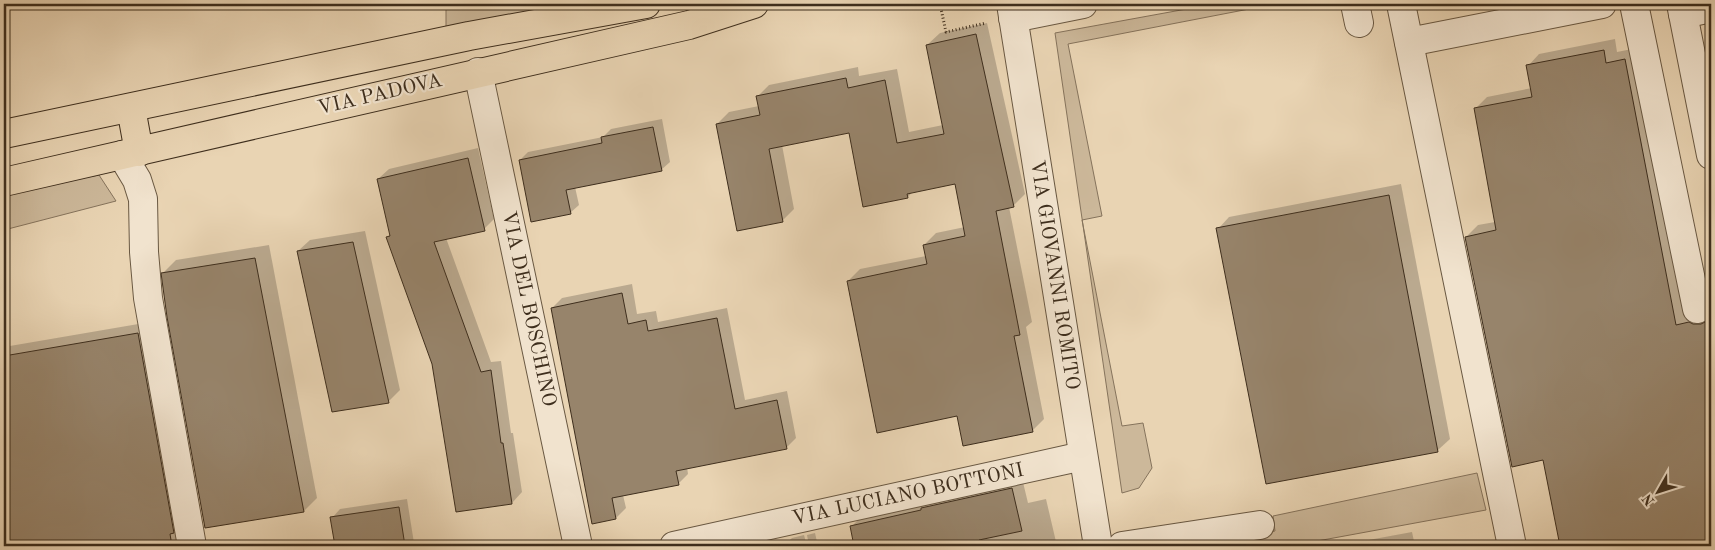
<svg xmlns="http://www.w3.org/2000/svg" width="1715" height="550" viewBox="0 0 1715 550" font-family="'Old Standard TT',serif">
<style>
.green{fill:#ccb89a;stroke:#85735c}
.shadow{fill:#0003}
.building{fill:#97846b;stroke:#3e2e1d}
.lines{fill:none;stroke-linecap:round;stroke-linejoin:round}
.minor-casing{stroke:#695842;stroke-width:30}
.major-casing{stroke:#3e2e1d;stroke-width:30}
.path{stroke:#3e2e1d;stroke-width:3;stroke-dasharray:1 2.5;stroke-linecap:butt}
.minor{stroke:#f1e3ce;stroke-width:28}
.major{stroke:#e9d4b3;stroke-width:28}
.labels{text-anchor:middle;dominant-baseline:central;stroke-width:4.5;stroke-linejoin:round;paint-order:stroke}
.street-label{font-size:20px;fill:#3e2e1d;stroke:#f1e3ce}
</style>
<rect width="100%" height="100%" fill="#e9d4b3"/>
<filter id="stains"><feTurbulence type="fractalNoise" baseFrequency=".004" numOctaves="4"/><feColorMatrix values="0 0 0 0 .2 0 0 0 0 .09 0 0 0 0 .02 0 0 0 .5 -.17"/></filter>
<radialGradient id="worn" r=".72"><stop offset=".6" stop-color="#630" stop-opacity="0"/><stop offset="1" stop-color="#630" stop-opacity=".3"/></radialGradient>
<!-- green -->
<g class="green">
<path d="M446,4h147l-147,28z"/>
<path d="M1214,4h61l-207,40 34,172 -20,4 40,206 21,-3 9,45 -13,20 -17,5 -67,-460z"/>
<path d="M99,175l17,26 -112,29v-31l14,-9z"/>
<path d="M1477,473l9,37 -196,36h-95l80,-15 -2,-15z"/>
</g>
<!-- shadow -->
<g class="shadow">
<path d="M987,23l38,171 -12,12 -4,1 23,115 -6,5 18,92 -12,12 -74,-16 -110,-134 12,-12 66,-13 -2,-11 12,-12 29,-6 -9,-45 -43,9 -5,6 -58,-65 -68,13 12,64 -12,12 -65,-97 12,-12 30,-6 -2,-9 12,-12 89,-18 1,9 38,-7 12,63 34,-7 -16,-80 13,-12z"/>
<path d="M1615,39l2,13 20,-4 68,265h6v233h-150l-17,-87 -78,-222 12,-12 17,-3 -20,-113 12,-12 45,-9 -4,-22 11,-12z"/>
<path d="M662,119l8,43 -9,8 -86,17 4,18 -9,8 -50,-53 8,-8 75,-15 8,-8z"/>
<path d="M478,148l16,71 -10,10 -38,9 45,124 10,-1 10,72h2l9,59 -10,11 -79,-140 -46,-126 4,-3 -13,-55 11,-10z"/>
<path d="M1401,184l49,255 -12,11 -171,33 -49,-254 11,-12z"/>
<path d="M365,231l35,159 -12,12 -90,-151 12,-11z"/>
<path d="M269,245l48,253 -13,13 -141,-238 13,-13z"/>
<path d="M632,284l5,30 19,-3 2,11 69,-14 18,92 42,-9 9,47 -10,10 -99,19 1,7 -10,10 -55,11 3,13 -10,10 -64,-210 10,-10z"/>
<path d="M150,322l35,224h-181v-199z"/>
<path d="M1022,478l6,25 18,-4 11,47h-202l-4,-19 11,-11z"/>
<path d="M407,499l7,44 -3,3h-75l-4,-28 8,-9z"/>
<path d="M1412,532l3,14h-79z"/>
<path d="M815,533l3,13h-9l-2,-11z"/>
<path d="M804,535l3,11h-24l9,-8z"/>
</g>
<!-- building -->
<g class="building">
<path d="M976,34l38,173 -18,4 24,124 -6,1 19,96 -70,14 -6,-30 -80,17 -30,-152 80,-17 -4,-19 42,-9 -10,-52 -48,10 1,4 -45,9 -14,-74 -80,16 14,73 -46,9 -21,-107 44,-9 -4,-19 90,-18 2,10 37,-8 12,63 47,-9 -18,-89z"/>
<path d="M1604,50l2,13 19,-4 51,266 13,-3 4,2h8l6,-3 4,-5v230h-151l-17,-86 -31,7 -47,-230 31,-7 -22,-122 58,-11 -6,-32z"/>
<path d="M653,127l9,44 -96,19 5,24 -40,8 -12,-62 83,-17 -1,-6z"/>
<path d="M468,158l17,73 -51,11 47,130 10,-2 10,73h2l9,61 -56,8 -24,-148 -46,-127 4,-1 -13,-57z"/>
<path d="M1389,195l49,257 -172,32 -50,-256z"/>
<path d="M353,242l36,161 -57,9 -35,-161z"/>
<path d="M255,258l49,254 -99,16 -38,-211 -6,-44z"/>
<path d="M622,293l6,31 18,-4 2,11 69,-13 18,91 42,-9 10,49 -111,22 3,14 -67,13 4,21 -24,5 -41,-216z"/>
<path d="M138,333l36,200 -4,1 2,12h-168v-190z"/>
<path d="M1012,488l10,43 -43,9 1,6h-126l-4,-20 71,-16v-2z"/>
<path d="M399,507l6,39h-70l-5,-29z"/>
</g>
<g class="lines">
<!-- minor casing -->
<g class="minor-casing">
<g id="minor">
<path d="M1011,4l87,542"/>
<path d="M1355,4l4,19"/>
<path d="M1401,4l111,542"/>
<path d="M1634,4l63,305"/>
<path d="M1681,4l2,10 28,-6"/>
<path d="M1683,14l28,141"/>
<path d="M1013,18l70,-14"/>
<path d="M1409,42l193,-38"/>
<path d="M478,72l100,474"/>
<path d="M122,155l15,25 6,19 1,53 4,46 44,248"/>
<path d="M674,546l409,-90"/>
<path d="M1122,546l138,-21"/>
</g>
</g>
<!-- major casing -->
<g class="major-casing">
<g id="major">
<path d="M131,108l8,44"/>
<path d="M4,134l465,-98 177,-32"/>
<path d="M4,182l685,-157 65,-21"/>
</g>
</g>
<!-- path -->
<path class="path" d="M940,4l6,28 40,-9"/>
<!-- minor -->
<use href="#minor" class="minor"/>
<!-- major -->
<use href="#major" class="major"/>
</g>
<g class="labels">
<!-- street labels -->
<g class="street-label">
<text transform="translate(380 95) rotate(-13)">VIA PADOVA</text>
<text transform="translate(1054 275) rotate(81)">VIA GIOVANNI ROMITO</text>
<text transform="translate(528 309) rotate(78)">VIA DEL BOSCHINO</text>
<text transform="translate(908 495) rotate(-12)">VIA LUCIANO BOTTONI</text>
</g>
</g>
<!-- margin -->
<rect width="1715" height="550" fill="none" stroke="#e9d4b3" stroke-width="20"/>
<rect x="5" y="5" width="1705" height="540" fill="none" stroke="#3e2e1d" stroke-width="2.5"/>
<rect x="10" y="10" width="1695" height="530" fill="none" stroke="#3e2e1d"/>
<!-- north arrow -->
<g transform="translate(1658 492) rotate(231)" stroke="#f1e3ce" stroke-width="4" paint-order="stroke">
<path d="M0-4L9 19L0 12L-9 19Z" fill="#3e2e1d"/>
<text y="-8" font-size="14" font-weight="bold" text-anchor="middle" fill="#3e2e1d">N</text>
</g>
<rect width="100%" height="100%" filter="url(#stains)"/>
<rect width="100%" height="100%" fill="url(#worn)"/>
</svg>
